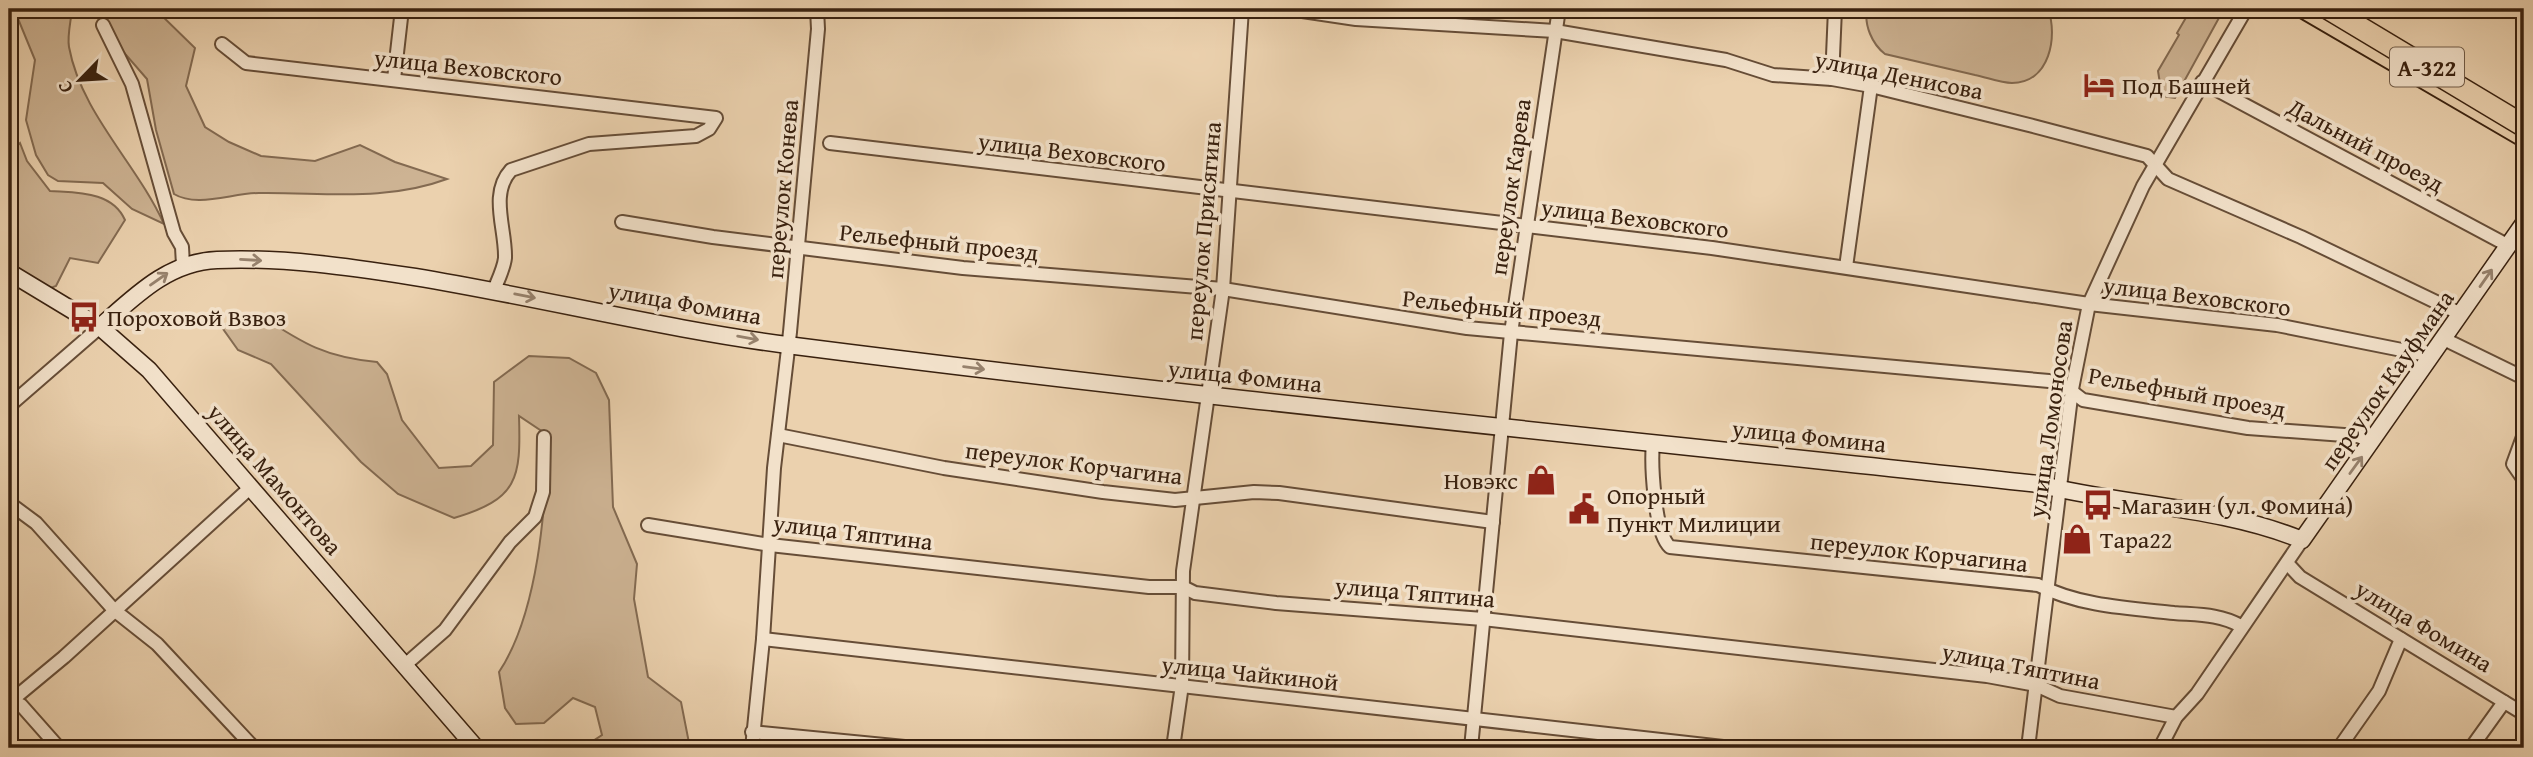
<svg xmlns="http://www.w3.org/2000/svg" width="2533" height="757" viewBox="0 0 2533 757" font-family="'Gentium Book Plus',serif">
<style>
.green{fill:#cdb393;stroke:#836a51;stroke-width:2}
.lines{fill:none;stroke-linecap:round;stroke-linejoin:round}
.street-casing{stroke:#664d37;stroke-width:16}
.secondary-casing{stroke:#39210f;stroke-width:19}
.highway-casing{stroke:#39210f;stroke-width:24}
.street{stroke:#f2e1ca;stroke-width:12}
.secondary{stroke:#f2e1ca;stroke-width:16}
.highway{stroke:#ebd1ae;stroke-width:21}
.tram{stroke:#39210f;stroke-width:2}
.oneway{stroke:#96816c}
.labels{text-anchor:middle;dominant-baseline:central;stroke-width:7;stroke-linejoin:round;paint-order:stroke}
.shield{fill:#f2e1ca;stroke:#705b47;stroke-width:2}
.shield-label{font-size:23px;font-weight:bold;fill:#39210f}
.street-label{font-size:24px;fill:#39210f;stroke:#f2e1ca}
.poi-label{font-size:24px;fill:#39210f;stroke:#f2e1ca;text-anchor:start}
</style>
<rect width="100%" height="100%" fill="#ebd1ae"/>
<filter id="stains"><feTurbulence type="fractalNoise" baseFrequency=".00286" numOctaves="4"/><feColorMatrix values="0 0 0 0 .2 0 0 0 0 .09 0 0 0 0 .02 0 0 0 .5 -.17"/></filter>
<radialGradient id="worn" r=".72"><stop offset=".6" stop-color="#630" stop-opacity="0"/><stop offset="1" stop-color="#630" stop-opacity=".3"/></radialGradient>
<!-- green -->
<g class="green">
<path d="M14,9h58c-1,12 -5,26 -3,38 12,66 68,117 95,177l-32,-15 -29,-26 -45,-2 -10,-6 -12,-20 -10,-35 9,-60z"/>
<path d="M98,9h57l40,39 -9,38 19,41 24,15 32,14 54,5 45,-16 35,17 52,17c-62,23 -123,13 -188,14 -27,0 -62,15 -85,1l-18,-64 -9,-51 -34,-39z"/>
<path d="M1867,9h181c10,27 2,74 -36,74 -12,0 -26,-6 -37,-8 -30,-7 -60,-14 -90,-21 -13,-10 -21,-29 -18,-45z"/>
<path d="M2191,9h42l-13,7 -45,82 -13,-2 -4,-25 21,-36 -2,-2z"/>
<path d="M20,143l7,18 23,30c27,2 62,0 75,29l-27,43 -28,-5 -14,28 -8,3 -39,-24v-92l6,-9 -1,-15z"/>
<path d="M261,316c43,28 64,41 116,46l10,12 15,46 37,48 32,-2 22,-21 1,-63 35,-26 40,2 27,15 13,27 4,107 24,57 -3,35 14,78 33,25 9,46h-108l20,-13 -7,-28 -22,-9 -29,25 -28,1 -11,-16 -6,-36c40,-60 46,-165 50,-236l-30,-20c2,63 -1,83 -65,102l-56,-24 -37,-32 -90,-98 -33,-14 -17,-24z"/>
</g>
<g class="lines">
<!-- street casing -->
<g class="street-casing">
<g id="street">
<path d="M1289,9l67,10 199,12 171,29 47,15 59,4 39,7 162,40 114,30 21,23 133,58 160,77"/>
<path d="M103,25l29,59 42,149 8,14 1,18"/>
<path d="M222,44l24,19 470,55 -7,11 -13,7 -107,8 -78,26c-22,24 -5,59 -6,88 -1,10 -7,22 -11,32"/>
<path d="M394,79l8,-70"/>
<path d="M1832,79l3,-70"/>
<path d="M2202,82l307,164"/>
<path d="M830,143l882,105 377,56 188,21 155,31"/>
<path d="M622,222l91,15 250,31 260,21 244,39 582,53 13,3 21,16 165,28 110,8 14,6"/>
<path d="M1846,267l25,-181"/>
<path d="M2444,339l80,39"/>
<path d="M9,406l91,-79"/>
<path d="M2524,434l-11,30 11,16"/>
<path d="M778,435l166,33 159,24 72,8 79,-8 25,1 214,29"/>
<path d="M1653,442c-2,21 1,91 17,105l368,38c42,21 88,23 136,28 25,2 45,1 67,13"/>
<path d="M9,503l27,20 78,87 43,34 97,104"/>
<path d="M648,525l122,20 379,42h34l12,6 81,10 207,16 504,57 49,9 24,11 116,21"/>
<path d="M2287,563l13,14 224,137"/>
<path d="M763,639l969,109"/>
<path d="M405,665l40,-35 65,-88 25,-25 8,-25 1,-55"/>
<path d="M9,699l12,6 38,43"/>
<path d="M11,701l53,-44 187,-170"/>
<path d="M752,732l163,16"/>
<path d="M752,748l11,-109 11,-171 16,-136 28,-303 -1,-20"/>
<path d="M1173,748l9,-63 1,-114 40,-282 19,-280"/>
<path d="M1471,748l40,-415 48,-324"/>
<path d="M2028,748l44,-359 17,-85 54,-118 103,-177"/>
<path d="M2160,748l16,-31 21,-23 105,-154"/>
<path d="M2339,748l40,-57 22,-52"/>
<path d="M2471,748l33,-46"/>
</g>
</g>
<!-- secondary casing -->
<g class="secondary-casing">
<g id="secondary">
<path d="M9,272l91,55 49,43 327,378"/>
<path d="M100,327c35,-31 68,-65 117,-67 66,-3 133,7 198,17 127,21 253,53 380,69 414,53 829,93 1243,138 86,22 181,22 264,56l222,-317"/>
</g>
</g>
<!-- highway casing -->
<g class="highway-casing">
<path id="highway" d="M2329,9l195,117"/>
</g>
<!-- street -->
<use href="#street" class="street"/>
<!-- secondary -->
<use href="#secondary" class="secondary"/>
<!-- highway -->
<use href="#highway" class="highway"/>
<!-- tram -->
<path class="tram" d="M2284,9l240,140"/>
</g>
<!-- one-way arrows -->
<defs><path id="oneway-shaft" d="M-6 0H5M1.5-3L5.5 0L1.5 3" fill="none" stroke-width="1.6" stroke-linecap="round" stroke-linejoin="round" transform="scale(1.75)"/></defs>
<g class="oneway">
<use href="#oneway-shaft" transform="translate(251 260) rotate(3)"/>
<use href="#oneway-shaft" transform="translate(2486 278) rotate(-55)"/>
<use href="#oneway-shaft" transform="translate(159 279) rotate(-35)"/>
<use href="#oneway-shaft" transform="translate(525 296) rotate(11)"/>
<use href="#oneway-shaft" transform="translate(748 338) rotate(10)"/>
<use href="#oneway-shaft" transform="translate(974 368) rotate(7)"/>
<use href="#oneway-shaft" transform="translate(2356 465) rotate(-54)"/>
</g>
<!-- icons -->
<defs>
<g id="hotel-bare" transform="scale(2.415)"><path d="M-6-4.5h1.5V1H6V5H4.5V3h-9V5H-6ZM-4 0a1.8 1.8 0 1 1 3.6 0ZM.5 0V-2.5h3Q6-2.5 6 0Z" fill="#8f2418" stroke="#f2e1ca" stroke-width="2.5" paint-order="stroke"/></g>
<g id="bus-bare" transform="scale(2.415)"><path d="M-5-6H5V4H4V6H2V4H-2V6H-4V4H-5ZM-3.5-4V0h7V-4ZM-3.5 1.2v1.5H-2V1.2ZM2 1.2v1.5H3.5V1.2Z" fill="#8f2418" stroke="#f2e1ca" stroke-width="2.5" paint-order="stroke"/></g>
<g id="shop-bare" transform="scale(2.415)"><path d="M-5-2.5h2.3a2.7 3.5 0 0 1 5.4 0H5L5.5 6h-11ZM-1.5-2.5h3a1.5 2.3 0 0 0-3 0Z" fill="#8f2418" stroke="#f2e1ca" stroke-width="2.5" paint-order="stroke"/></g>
<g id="civic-bare" transform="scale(2.415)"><path d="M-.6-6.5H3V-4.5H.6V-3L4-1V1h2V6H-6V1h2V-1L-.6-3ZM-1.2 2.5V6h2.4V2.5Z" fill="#8f2418" stroke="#f2e1ca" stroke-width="2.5" paint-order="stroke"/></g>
</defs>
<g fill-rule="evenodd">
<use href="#hotel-bare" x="2099" y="85"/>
<use href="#bus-bare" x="84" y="317"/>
<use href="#shop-bare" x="1541" y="480"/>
<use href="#bus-bare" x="2098" y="505"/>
<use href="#civic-bare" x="1584" y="509"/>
<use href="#shop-bare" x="2077" y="539"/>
</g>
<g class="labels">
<!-- shield labels -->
<rect class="shield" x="2390" y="47.5" width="74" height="39" rx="5"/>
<g class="shield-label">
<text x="2427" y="67">А-322</text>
</g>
<!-- street labels -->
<g class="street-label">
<text transform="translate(468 67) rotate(6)">улица Веховского</text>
<text transform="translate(1899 75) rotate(11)">улица Денисова</text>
<text transform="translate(2366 145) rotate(28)">Дальний проезд</text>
<text transform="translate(1072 152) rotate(7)">улица Веховского</text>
<text transform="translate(1510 187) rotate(-82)">переулок Карева</text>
<text transform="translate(782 189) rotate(-85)">переулок Конева</text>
<text transform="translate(1635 218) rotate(7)">улица Веховского</text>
<text transform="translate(1203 231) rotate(-85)">переулок Присягина</text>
<text transform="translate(939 242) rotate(6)">Рельефный проезд</text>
<text transform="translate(2197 296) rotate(7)">улица Веховского</text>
<text transform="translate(685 303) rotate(10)">улица Фомина</text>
<text transform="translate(1502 308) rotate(6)">Рельефный проезд</text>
<text transform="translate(1245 376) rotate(6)">улица Фомина</text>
<text transform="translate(2387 380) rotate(-55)">переулок Кауфмана</text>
<text transform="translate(2187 392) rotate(10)">Рельефный проезд</text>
<text transform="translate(2050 419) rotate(-82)">улица Ломоносова</text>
<text transform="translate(1809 436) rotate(6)">улица Фомина</text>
<text transform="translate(1074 463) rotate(7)">переулок Корчагина</text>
<text transform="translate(275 479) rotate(49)">улица Мамонтова</text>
<text transform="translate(853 532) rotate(7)">улица Тяптина</text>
<text transform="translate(1919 552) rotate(6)">переулок Корчагина</text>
<text transform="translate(1415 592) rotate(5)">улица Тяптина</text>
<text transform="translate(2424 626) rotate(31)">улица Фомина</text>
<text transform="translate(2021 666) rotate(11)">улица Тяптина</text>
<text transform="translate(1250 673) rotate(6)">улица Чайкиной</text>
</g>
<!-- poi labels -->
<g class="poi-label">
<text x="2122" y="85">Под Башней</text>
<text x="107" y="317">Пороховой Взвоз</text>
<text x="1518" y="480" text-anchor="end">Новэкс</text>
<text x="1607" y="495">Опорный<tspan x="1607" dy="28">Пункт Милиции</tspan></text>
<text x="2121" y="505">Магазин (ул. Фомина)</text>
<text x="2100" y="539">Тара22</text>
</g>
</g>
<!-- margin -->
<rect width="2533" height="757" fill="none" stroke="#ebd1ae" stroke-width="35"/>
<rect x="10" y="10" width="2512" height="736" fill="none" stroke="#39210f" stroke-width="3.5"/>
<rect x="18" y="18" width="2498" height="722" fill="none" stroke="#39210f" stroke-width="2"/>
<!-- north arrow -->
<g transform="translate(80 80) rotate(245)" stroke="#f2e1ca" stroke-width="5" paint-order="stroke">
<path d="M0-5L12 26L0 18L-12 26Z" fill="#39210f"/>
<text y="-10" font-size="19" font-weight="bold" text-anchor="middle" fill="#39210f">С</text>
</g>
<rect width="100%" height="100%" filter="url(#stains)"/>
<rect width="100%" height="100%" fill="url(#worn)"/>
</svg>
